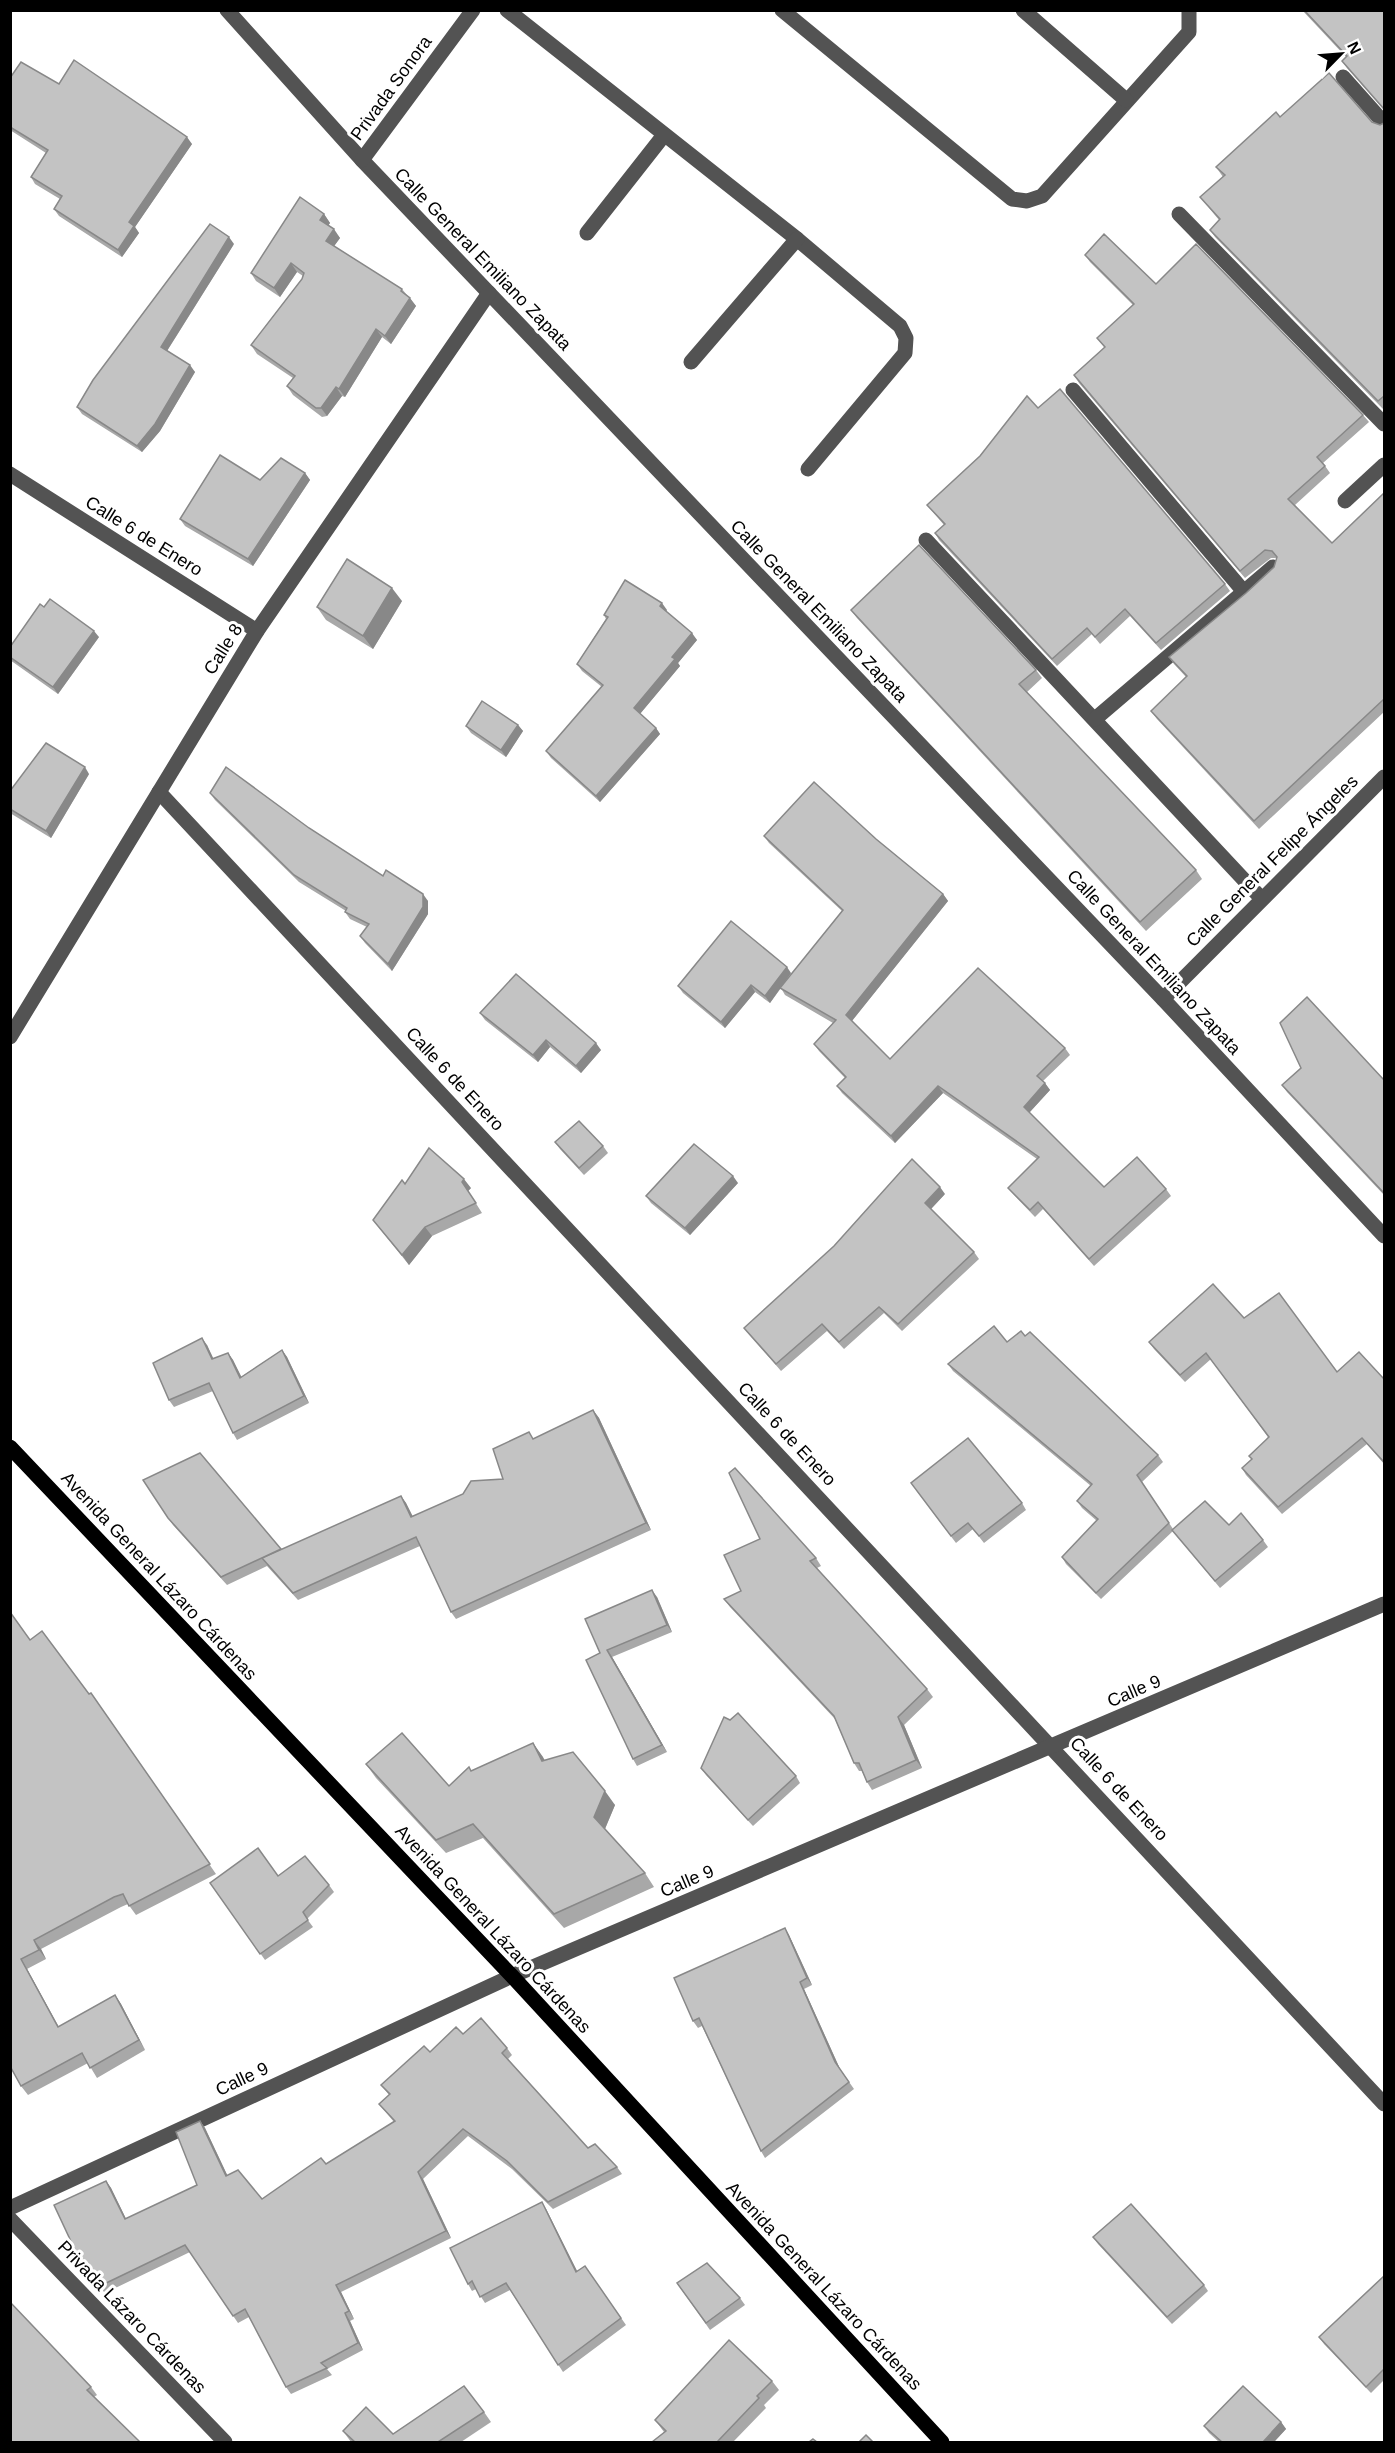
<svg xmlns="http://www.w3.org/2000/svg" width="1395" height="2453" viewBox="0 0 1395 2453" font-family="Helvetica,sans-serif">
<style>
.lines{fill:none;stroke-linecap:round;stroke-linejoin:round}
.minor{stroke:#535353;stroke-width:15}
.major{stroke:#000;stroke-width:15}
.wall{fill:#a8a8a8}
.shaded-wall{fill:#888}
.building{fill:#c3c3c3;stroke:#888;stroke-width:1.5}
.labels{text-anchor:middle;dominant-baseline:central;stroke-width:6;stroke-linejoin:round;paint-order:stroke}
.street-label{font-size:18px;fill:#000;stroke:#fff}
</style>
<rect width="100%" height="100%" fill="#fff"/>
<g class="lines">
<!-- minor -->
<g class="minor">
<path d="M227,10l135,150 801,839 221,237"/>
<path d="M507,10l290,229 103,87 6,12 -1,15 -97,116"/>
<path d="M782,10l230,189 15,2 15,-5 147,-164v-22"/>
<path d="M1023,10l103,90"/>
<path d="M1343,77l41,46"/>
<path d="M362,160l111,-150"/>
<path d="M1179,214l205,210"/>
<path d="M587,233l77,-98"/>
<path d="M691,362l106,-123"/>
<path d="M1073,390l172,203"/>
<path d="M10,474l247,157"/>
<path d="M1345,501l39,-36"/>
<path d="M926,540l335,358"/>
<path d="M1095,719l178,-152"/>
<path d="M159,792l1225,1312"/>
<path d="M1163,999l221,-222"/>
<path d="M10,1037l247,-406 232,-338"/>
<path d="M10,2208l502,-232 872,-372"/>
<path d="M10,2219l215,223"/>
</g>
<!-- major -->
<path class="major" d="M10,1447l502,529 430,466"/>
</g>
<!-- wall -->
<g class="wall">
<path d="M1302,10h82v100l-37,-42 -5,-7 4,-4z"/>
<path d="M10,78l49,6 133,60 -57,83 4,6 -17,24 -63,-41 -5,-7 6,-10 -25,-15 -4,-7 15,-24 -36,-23z"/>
<path d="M1280,117l92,5 8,3 4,-2v284l-1,2 -168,-172 -5,-7 9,-10 -19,-23 23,-20 -7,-10z"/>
<path d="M324,214l6,9 -2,2 12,13 -6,8 68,43 14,17 -25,38 -9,-7 -37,60 -3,-1 -15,20 -5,1 -29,-22 -6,-9 6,-8 -36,-24 -6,-9 51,-66 1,-3 -6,-4 -17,25 -24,-16 -5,-8z"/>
<path d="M234,244l-67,107 28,21 -35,59 -18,21 -60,-38 -5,-7z"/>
<path d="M1085,255l71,29 207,131 6,7 -46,41 7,10 -35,32 37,38 52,-50v219l-125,117 -102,-110 -6,-8 35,-34 -12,-13 -5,-7 77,-64 28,-26 3,-9h-6l-26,20 -166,-195 -5,-8 31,-27 -8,-10 36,-33 -43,-43z"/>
<path d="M1038,408l187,176 5,7 -69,59 -31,-34 -30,28 -8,-10 -35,32 -118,-126 -4,-7 9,-8 -17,-20z"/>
<path d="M305,473l5,7 -57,86 -68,-40 -5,-7 80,-39z"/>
<path d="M402,601l-29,48 -47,-29 -9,-13z"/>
<path d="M667,610l-1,1 31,29 -19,23 2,3 -40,48 16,14 4,6 -60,68 -49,-44 -5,-7 56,-64 -20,-16 -5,-7 29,-45 -2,-4z"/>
<path d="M851,610l185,60 6,8 -15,14 169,178 6,9 -56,52 -289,-313z"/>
<path d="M99,637l-41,57 -48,-34v-13z"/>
<path d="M518,725l5,6 -17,26 -35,-24 -5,-7z"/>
<path d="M89,774l-38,64 -41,-25v-22z"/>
<path d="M210,793l99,35 74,48 45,25v13l-36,57 -27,-28 -5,-7 7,-9 -17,-8 -5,-7 1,-1 -47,-29 -84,-82z"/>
<path d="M764,836l112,3 67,55 5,7 -96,120 38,38 175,-11 5,7 -27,26 7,9 -21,23 75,74 62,2 5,7 -77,70 -51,-57 -8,8 -22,-23 -5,-6 29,-29 -94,-66 -48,50 -53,-50 -5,-7 8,-8 -26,-27 -5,-7 19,-21 -48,-28 -4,-7 -11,15 -15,-11 -30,36 -42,-35 -5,-7 113,-13 -9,14 60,-76 -73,-68z"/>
<path d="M480,1013l121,37 -20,23 -31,-26 -12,15 -53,-42z"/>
<path d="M1384,1080v115l-97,-103 -5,-7z"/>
<path d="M555,1142l48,4 5,7 -24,22 -24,-26z"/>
<path d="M738,1183l-48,52 -39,-32 -5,-7z"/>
<path d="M405,1184l66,4 -3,3 14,22 -50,23 -23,29 -36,-45z"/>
<path d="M945,1194l-14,15 43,43 5,7 -77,72 -18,-18 -40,36 -17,-18 -46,40 -32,-37 -5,-6z"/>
<path d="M1244,1318l93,54 47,7v85l-17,-20 -85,70 -36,-39 -4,-7 10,-9 16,-22 -57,-78 -26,23 -31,-33 -5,-7z"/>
<path d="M1025,1336l133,119 5,7 -21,20 31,47 56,-4 34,15 5,7 -48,41 -47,-57 -72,68 -35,-35 -4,-7 35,-36 -15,-13 -5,-7 14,-15 -138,-115 -5,-7 59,-22z"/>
<path d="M207,1345l6,14 15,-6 5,7 8,17 41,-27 5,7 22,46 -72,37 -4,-7 -20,-42 -39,16 -5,-7z"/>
<path d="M593,1410l6,8 52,112 -195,89 -5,-7 -31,-66 -122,54 -31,-34 -40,19 -54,-60 -30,-45 138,70 120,-54 5,7 7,14 90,-38 31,-40z"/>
<path d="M916,1490l106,13 4,7 -42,33 -11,-14 -17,14z"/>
<path d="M816,1558l5,8 -4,2 110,121 6,8 -29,28 18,43 -50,22 -5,-8 -5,-11h-3l-5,-8 -19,-44 -105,-112 -6,-8z"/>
<path d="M657,1597l15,35 -60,25 55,95 -30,14 -4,-7 -33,-106z"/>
<path d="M30,1640l59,54 2,-1 125,181 -80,41 -8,-11 -7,3 -80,42 5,10 -19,10 32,58 56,-32 6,9 24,46 -48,28 -9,-15 -60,32 -7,-9 -11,-20z"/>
<path d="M533,1743l12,18 70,44 -10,24 40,44 9,14 -90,41 -81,-90 -37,15 -70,-75 -10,-14 83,22z"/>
<path d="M701,1768l95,8 4,7 -47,43 -47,-51z"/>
<path d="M278,1876l51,9 5,7 -27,27 6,8 -48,33 -55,-77z"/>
<path d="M785,1928l4,7 23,50 -8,4 36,80 14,20 -89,69 -4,-7 -59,-125 -4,2 -5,-7z"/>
<path d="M463,2034l44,14 5,7 -4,4 80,89 29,19 5,7 -69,35 -41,-40 -44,-33 -45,43 28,59 -110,54 13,27 -4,2 13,29 -36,19 5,6 -41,19 -5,-7 -37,-70 -11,6 -48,-71 -85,41 -17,-18 -5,-8 23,-86 5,7 15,31 71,-34 3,-64 5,7 22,47 35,24 64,-35 68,-42 -15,-18 10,-9 -8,-10 49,-33z"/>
<path d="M546,2209l31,62 8,-5 41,59 -63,47 -53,-82 -25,13 -9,-14 -4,2 -4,-7z"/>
<path d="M1093,2237l111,48 4,6 -36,33 -74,-80z"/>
<path d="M1384,2276v104l-13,13 -47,-49 -5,-7z"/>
<path d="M677,2283l63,15 5,7 -35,25z"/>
<path d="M772,2381l7,9 -15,15 2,3 -33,34h-81l12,-10 -9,-12z"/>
<path d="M91,2387l6,8 -3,2 -84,45z"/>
<path d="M484,2412l7,10 -30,20h-110l-8,-11 50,3z"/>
<path d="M1281,2422l5,7 -12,13h-55l-10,-9 -5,-7z"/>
</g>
<!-- shaded-wall -->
<g class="shaded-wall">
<path d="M187,137l5,7 -57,83 4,6 -17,24 -4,-7 11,-28z"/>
<path d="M324,214l6,9 -4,6 -6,-9z"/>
<path d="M334,229l6,9 -8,11 -6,-8z"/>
<path d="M229,237l5,7 -69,110 -4,-7z"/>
<path d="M291,263l6,9 -17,25 -6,-9z"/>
<path d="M410,298l6,8 -25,38 -6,-8z"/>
<path d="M376,329l6,8 -37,60 -6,-8z"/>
<path d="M190,365l5,7 -35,59 -18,21 -5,-6z"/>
<path d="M336,387l6,9 -15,20 -6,-8z"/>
<path d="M305,473l5,7 -57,86 -5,-7z"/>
<path d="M392,588l10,13 -29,48 -10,-13z"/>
<path d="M662,603l5,7 -2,3 -5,-7z"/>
<path d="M94,631l5,6 -41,57 -5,-7z"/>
<path d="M692,633l5,7 -19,23 2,3 -41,49 -5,-7 38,-51z"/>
<path d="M518,725l5,6 -17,26 -5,-7z"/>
<path d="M656,728l4,6 -60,68 -4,-6z"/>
<path d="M85,767l4,7 -38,64 -5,-7z"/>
<path d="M423,894l5,7v13l-36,57 -4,-7z"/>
<path d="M943,894l5,7 -97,121 -5,-7z"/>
<path d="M787,967l4,6 -21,30 -5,-7z"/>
<path d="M751,985l4,7 -30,36 -4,-6z"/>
<path d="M546,1040l4,7 -12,15 -5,-7z"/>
<path d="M596,1043l5,7 -20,23 -5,-7z"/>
<path d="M1045,1083l5,7 -22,24 -4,-7z"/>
<path d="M938,1086l5,7 -48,50 -4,-7z"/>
<path d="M733,1176l5,7 -48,52 -5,-7z"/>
<path d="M464,1179l7,9 -3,3 14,22 -20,-31z"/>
<path d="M940,1187l5,7 -15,16 -5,-7z"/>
<path d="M425,1227l7,9 -23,29 -7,-10z"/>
<path d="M202,1338l5,7 10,21 -5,-7z"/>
<path d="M282,1350l5,7 22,46 -5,-7z"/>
<path d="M228,1353l5,7 12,24 -5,-6z"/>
<path d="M593,1410l6,8 52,112 -5,-7z"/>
<path d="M401,1496l5,7 11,22 -6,-8z"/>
<path d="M652,1590l5,7 15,35 -5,-7z"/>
<path d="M607,1650l5,7 55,95 -5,-7z"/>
<path d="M898,1717l6,8 18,43 -6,-8z"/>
<path d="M533,1743l10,14 9,18 -10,-14z"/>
<path d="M605,1791l10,14 -11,26 -10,-14z"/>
<path d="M785,1928l4,7 23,50 -5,-7z"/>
<path d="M34,1940l7,9 5,10 -7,-9z"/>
<path d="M21,1959l6,10 37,68 -6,-10z"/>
<path d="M800,1982l4,7 36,80 -5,-7z"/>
<path d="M115,1995l6,9 24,46 -6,-10z"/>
<path d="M200,2121l5,7 26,55 -5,-7z"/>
<path d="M418,2172l5,7 28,59 -5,-7z"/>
<path d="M106,2181l5,7 19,39 -5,-8z"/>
<path d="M542,2202l4,7 35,70 -5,-7z"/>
<path d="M336,2285l5,7 13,27 -5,-8z"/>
<path d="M345,2313l5,8 13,29 -5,-7z"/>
<path d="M1281,2422l5,7 -12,13h-11z"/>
</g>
<!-- building -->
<g class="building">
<path d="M1304,10h80v99l-42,-48 5,-5z"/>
<path d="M74,60l113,77 -58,85 5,4 -16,24 -64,-41 8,-13 -31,-19 17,-27 -38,-23v-49l11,-16 38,22z"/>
<path d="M1329,73l43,49 8,3 4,-2v273l-6,5 -168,-171 10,-11 -20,-22 25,-22 -9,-8 60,-55 4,5z"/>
<path d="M300,197l24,17 -4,6 14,9 -8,12 76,48 -1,2 9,7 -25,38 -9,-7 -37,60 -3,-2 -15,21h-5l-29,-22 8,-10 -44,-31 51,-66 2,-6 -13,-10 -17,25 -23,-15z"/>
<path d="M210,224l19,13 -68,110 29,18 -35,59 -18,22 -60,-39 16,-27z"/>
<path d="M1104,234l52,50 40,-40 167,171 -46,42 8,9 -37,33 44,44 52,-50v206l-130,122 -103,-110 36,-35 -18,-19 77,-64 28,-26 3,-10 -5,-6 -7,-1 -25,21 -166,-196 31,-28 -8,-9 37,-34 -49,-49z"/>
<path d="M1060,389l165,195 -69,59 -31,-34 -30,28 -8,-9 -35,31 -117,-126 10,-9 -18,-19 53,-49 47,-60 11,12z"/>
<path d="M220,455l40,25 21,-22 24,15 -57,86 -68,-40z"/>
<path d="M919,545l117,125 -17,14 177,186 -56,52 -289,-312z"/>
<path d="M347,559l45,29 -29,48 -46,-29z"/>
<path d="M625,580l37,23 -2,3 32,27 -20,24 3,2 -41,49 22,20 -60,68 -50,-45 57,-66 -26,-21 31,-47 -4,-2z"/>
<path d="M50,599l44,32 -41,56 -43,-30v-10l30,-43 4,3z"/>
<path d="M482,701l36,24 -17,25 -35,-24z"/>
<path d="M46,743l39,24 -39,64 -36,-22v-18z"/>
<path d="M226,767l83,61 74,48 3,-6 37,24v13l-35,57 -28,-28 9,-12 -24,-12 2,-4 -53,-33 -84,-82z"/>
<path d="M814,782l62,57 67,55 -97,121 44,44 88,-91 87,80 -28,28 8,7 -21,24 80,80 33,-30 29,32 -77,70 -51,-57 -8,8 -22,-22 31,-31 -101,-71 -47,50 -54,-50 9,-9 -32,-33 22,-24 -56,-32 63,-78 -79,-74z"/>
<path d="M731,921l56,46 -22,29 -14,-11 -30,37 -43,-36z"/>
<path d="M516,974l80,69 -20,23 -30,-26 -13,15 -53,-42z"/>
<path d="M1307,997l77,83v113l-102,-108 19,-17 -21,-45z"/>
<path d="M579,1121l24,25 -24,22 -24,-26z"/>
<path d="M694,1144l39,32 -48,52 -39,-32z"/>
<path d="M429,1148l35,31 -2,3 14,21 -51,24 -23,28 -29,-35 29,-40 3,4z"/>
<path d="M912,1159l28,28 -15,16 49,49 -76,72 -19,-17 -40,35 -17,-18 -46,40 -32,-36 90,-82z"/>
<path d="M1213,1284l31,34 35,-25 58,79 22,-20 25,27v83l-22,-24 -84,69 -36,-39 10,-9 -3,-3 20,-19 -63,-84 -26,22 -31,-33z"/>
<path d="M994,1326l13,16 14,-11 4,5 5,-4 128,123 -21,20 32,48 -73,70 -34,-36 36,-38 -21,-18 15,-17 -144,-120z"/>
<path d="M202,1338l10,21 16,-6 12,25 42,-28 22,46 -71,37 -24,-50 -40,17 -16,-37z"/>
<path d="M593,1410l53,113 -195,89 -35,-75 -123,56 -31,-35 139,-62 10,21 52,-23 8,-13 32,-2 -10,-30 36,-17 4,7z"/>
<path d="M968,1438l54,65 -43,33 -11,-13 -17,13 -40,-53z"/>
<path d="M200,1453l81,96 -60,28 -53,-59 -25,-38z"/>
<path d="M735,1468l81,90 -6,3 117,128 -29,28 18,43 -49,22 -8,-19h-5l-20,-47 -110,-117 17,-8 -17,-36 36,-16 -31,-66z"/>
<path d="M1205,1501l24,24 12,-12 22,27 -48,41 -43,-51z"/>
<path d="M652,1590l15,35 -60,25 55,95 -29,14 -47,-99 14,-7 -15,-34z"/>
<path d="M10,1612l20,28 12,-9 47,63 2,-1 119,171 -81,42 -6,-12 -9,3 -80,43 5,10 -18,9 37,68 57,-32 24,45 -49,28 -8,-15 -61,33 -11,-20z"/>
<path d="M738,1713l58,63 -48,44 -47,-52 23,-51 6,3z"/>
<path d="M402,1733l47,53 20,-19 2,4 62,-28 9,18 31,-9 32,39 -11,26 51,56 -91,41 -81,-90 -37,16 -70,-76z"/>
<path d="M258,1848l20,28 27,-20 24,29 -26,27 5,8 -48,34 -50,-71z"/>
<path d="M785,1928l22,50 -7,4 35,80 14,20 -88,69 -62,-133 -6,3 -19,-43z"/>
<path d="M481,2018l26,30 -5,5 86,95 7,-4 22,23 -69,35 -41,-41 -44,-32 -45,43 28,59 -110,54 13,26 -4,2 13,30 -37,20 6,5 -41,19 -41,-78 -12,7 -48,-71 -85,41 -17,-19 -29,-62 52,-24 19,38 72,-34 -21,-53 24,-11 26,55 12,-6 24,29 59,-41 5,6 69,-43 -16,-17 11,-10 -9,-9 43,-39 6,6 26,-25 7,7z"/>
<path d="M542,2202l34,70 9,-6 36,52 -63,47 -52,-82 -26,14 -8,-16 -4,3 -18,-36z"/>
<path d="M1131,2204l73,81 -37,32 -74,-80z"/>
<path d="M707,2263l33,35 -34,25 -29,-40z"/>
<path d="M1384,2276v93l-18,18 -47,-50z"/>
<path d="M10,2302l81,85 -4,3 53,52h-130z"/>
<path d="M729,2340l43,41 -15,15 2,2 -42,44h-65l14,-11 -11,-11z"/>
<path d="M464,2386l20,26 -46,30h-83l-12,-11 23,-24 27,27z"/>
<path d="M1243,2386l38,36 -18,20h-41l-18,-16z"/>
<path d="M866,2435l7,7h-14z"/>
<path d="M813,2439l4,3h-8z"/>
</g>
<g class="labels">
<!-- street labels -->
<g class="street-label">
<text transform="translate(391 88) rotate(-54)">Privada Sonora</text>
<text transform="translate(483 259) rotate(46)">Calle General Emiliano Zapata</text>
<text transform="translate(144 536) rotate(32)">Calle 6 de Enero</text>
<text transform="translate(819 611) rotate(46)">Calle General Emiliano Zapata</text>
<text transform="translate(223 649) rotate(-58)">Calle 8</text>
<text transform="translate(1272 861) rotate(-45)">Calle General Felipe Ángeles</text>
<text transform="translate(1154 962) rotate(47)">Calle General Emiliano Zapata</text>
<text transform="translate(455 1079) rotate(47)">Calle 6 de Enero</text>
<text transform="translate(787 1434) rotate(47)">Calle 6 de Enero</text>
<text transform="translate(159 1576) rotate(47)">Avenida General Lázaro Cárdenas</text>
<text transform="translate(1134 1691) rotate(-23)">Calle 9</text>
<text transform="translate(1119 1789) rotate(47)">Calle 6 de Enero</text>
<text transform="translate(687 1881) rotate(-23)">Calle 9</text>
<text transform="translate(493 1929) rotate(47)">Avenida General Lázaro Cárdenas</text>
<text transform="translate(242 2079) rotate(-25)">Calle 9</text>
<text transform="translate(824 2286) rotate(47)">Avenida General Lázaro Cárdenas</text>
<text transform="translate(132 2317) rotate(46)">Privada Lázaro Cárdenas</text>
</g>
</g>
<!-- border -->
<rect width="1395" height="2453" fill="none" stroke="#000000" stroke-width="24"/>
<!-- north arrow -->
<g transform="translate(1341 54) rotate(65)" stroke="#ffffff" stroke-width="4.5" paint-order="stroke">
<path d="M0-4.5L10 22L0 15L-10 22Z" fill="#000000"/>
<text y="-9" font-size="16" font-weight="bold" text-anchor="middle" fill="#000000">N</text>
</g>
</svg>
